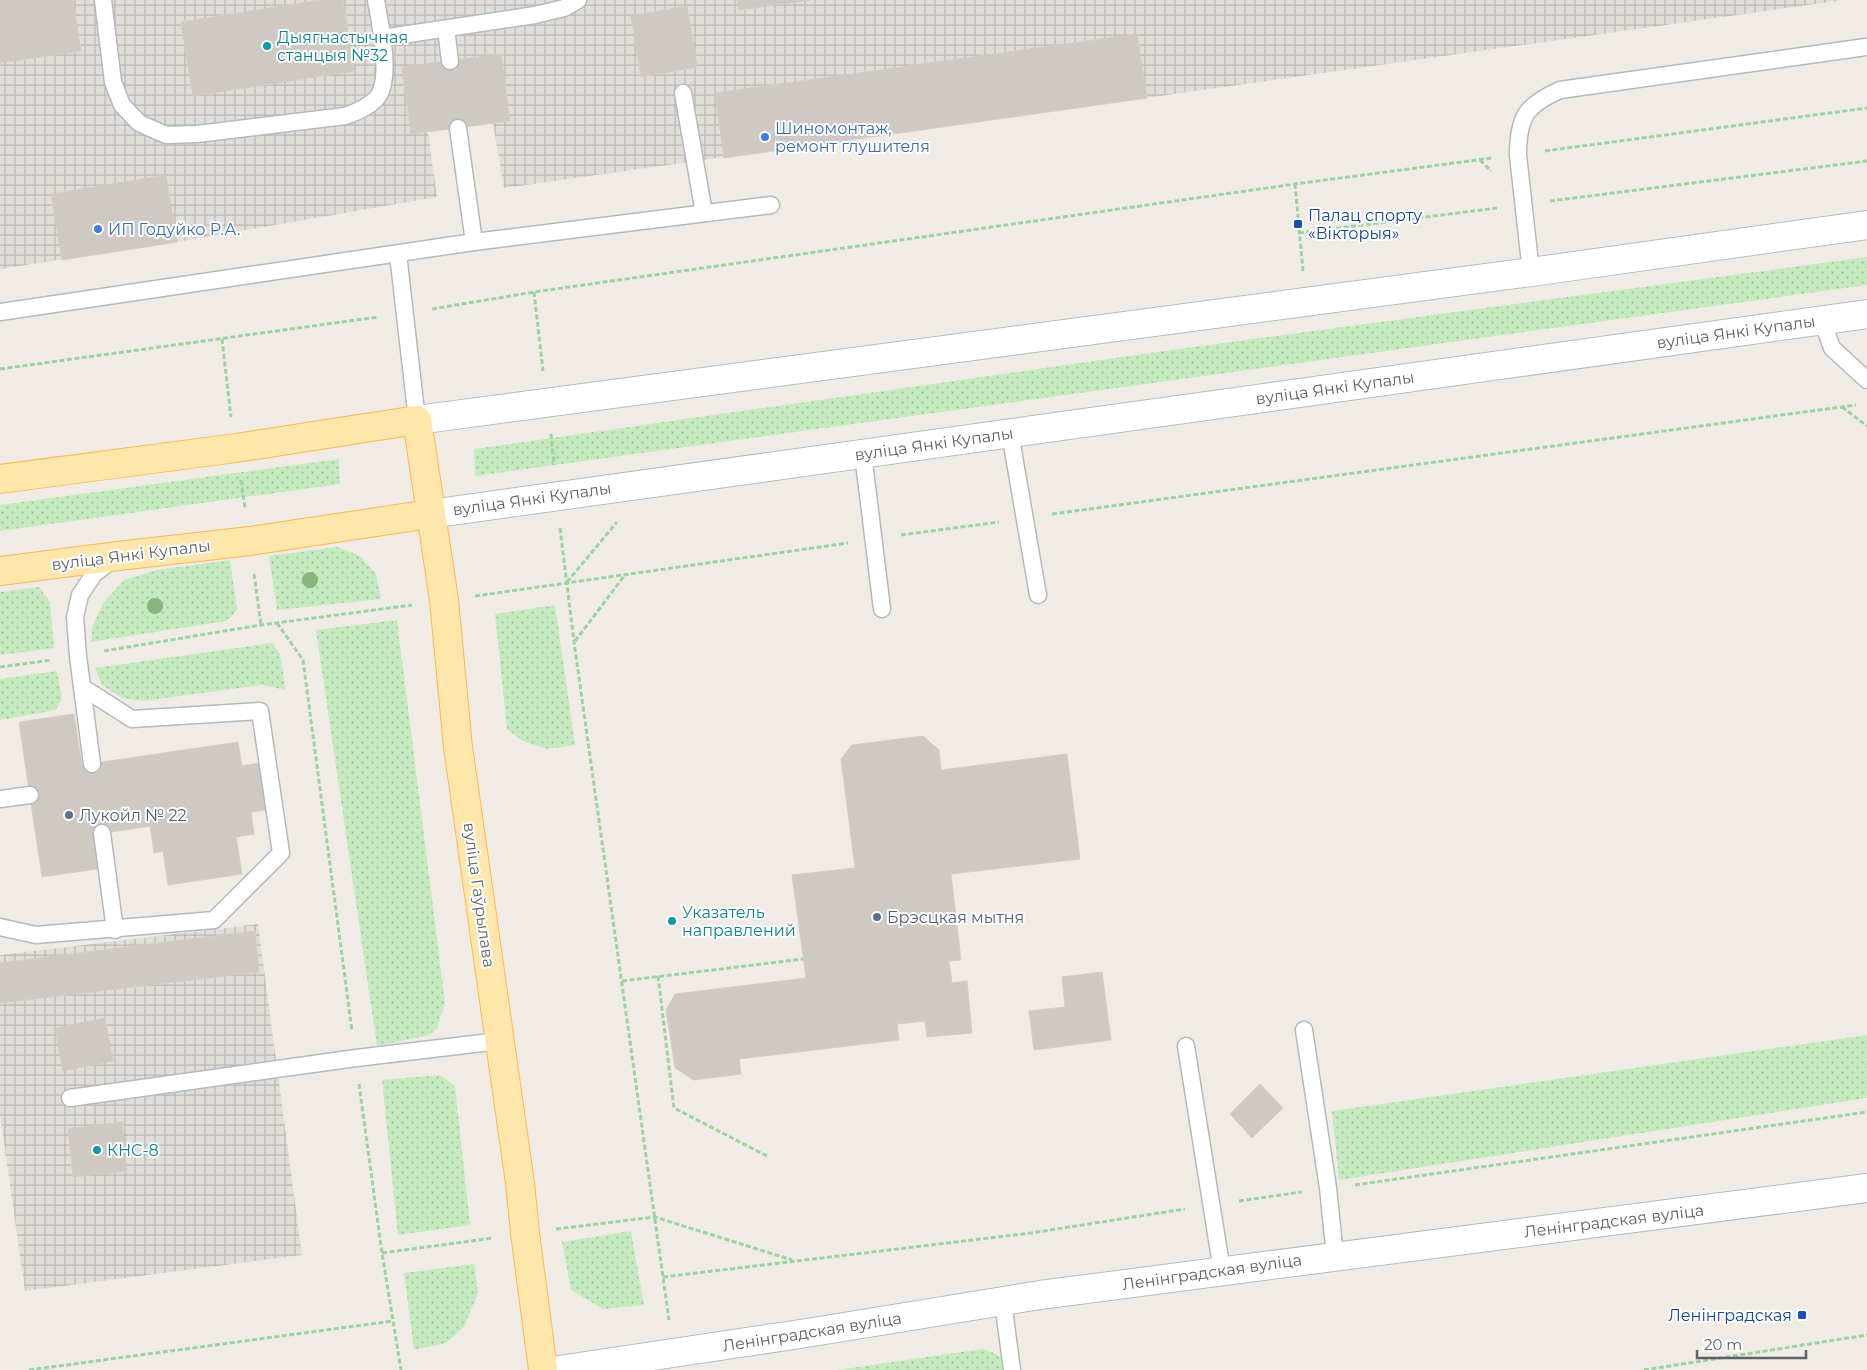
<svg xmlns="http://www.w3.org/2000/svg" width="1867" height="1370" viewBox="0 0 1867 1370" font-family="Montserrat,sans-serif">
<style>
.industrial{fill:url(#industrial-grid)}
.grass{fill:url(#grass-dots)}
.building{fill:#cec9c3;stroke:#d6cdc2}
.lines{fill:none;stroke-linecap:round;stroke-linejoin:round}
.lane-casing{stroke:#b5b9bd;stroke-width:19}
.secondary-casing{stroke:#b6bbc0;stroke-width:30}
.primary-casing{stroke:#ffb64f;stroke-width:30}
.path{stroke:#9bd3a3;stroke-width:3;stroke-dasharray:5 2.5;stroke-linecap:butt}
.lane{stroke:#fff;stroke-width:16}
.secondary{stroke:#fff;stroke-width:28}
.primary{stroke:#ffe6ab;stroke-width:28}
.tree{fill:#89b47f}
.culture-dot{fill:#0f9aa8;stroke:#fff;stroke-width:2}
.shop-dot{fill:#3f7fe0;stroke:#fff;stroke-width:2}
.transit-dot{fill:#1a4fb4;stroke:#fff;stroke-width:2}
.service-dot{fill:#5c6f8a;stroke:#fff;stroke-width:2}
.labels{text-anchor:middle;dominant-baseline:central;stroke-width:4;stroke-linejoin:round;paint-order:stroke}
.culture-label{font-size:16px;fill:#0d838f;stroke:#fff;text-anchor:start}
.shop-label{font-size:16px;fill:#366cbe;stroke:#fff;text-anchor:start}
.transit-label{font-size:16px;fill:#164399;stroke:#fff;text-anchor:start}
.street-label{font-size:16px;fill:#5c6267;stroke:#fff}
.service-label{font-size:16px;fill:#4e5e75;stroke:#fff;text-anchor:start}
</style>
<defs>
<pattern id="industrial-grid" width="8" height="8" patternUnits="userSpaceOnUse" patternTransform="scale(1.25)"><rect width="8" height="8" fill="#e1ded9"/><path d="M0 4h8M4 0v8" fill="none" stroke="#bab7b4"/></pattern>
<pattern id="grass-dots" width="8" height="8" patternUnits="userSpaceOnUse" patternTransform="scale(1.25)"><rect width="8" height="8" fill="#c5eabf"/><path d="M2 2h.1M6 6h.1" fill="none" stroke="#a3c19f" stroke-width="1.8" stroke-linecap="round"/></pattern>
</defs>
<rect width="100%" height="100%" fill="#f0ece5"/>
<!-- industrial -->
<g class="industrial">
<path d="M0,0h1844l-1340,188 -11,-65 -65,9 9,65 -260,45 -177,27z"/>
<path d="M258,924l44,331 -277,36 -25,-176v-160z"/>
</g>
<!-- grass -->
<g class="grass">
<path d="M1867,257v28l-1392,191 -1,-27 705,-100z"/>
<path d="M339,459l1,25 -340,47v-26z"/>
<path d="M337,547l23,9 16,18 5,25 -104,11 -8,-54z"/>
<path d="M230,560l7,49 -4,6 -7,6 -135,21 2,-17 11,-23 20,-22 33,-10z"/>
<path d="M39,587l11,15 4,46 -54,7v-63z"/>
<path d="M555,605l20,140 -29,4 -25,-9 -14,-11 -12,-115z"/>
<path d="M397,620l48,383 -8,25 -7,7 -53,11 -61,-416z"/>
<path d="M272,643l8,11 6,36 -24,-5 -119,16 -21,-3 -20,-13 -7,-17z"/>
<path d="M57,671l5,27 -6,12 -56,10v-41z"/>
<path d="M1867,1035v63l-528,82 -7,-69z"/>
<path d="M440,1075l15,11 15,139 -72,10 -16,-155z"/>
<path d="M631,1231l13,74 -41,4 -32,-19 -9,-48z"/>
<path d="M474,1264l4,29 -14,34 -18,16 -32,7 -10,-77z"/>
<path d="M982,1349c12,3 23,8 26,21h-171z"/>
</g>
<!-- building -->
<g class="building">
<path d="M0,0h73l8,51 -81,12z"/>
<path d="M320,0h23l11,71 -161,25 -12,-74z"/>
<path d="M737,0h74l-72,10z"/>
<path d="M687,6l10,61 -56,10 -10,-61z"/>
<path d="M1137,34l10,64 -423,60 -9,-65z"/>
<path d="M501,54l9,67 -99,13 -9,-67z"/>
<path d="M166,175l11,67 -115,18 -11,-66z"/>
<path d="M74,714l8,51 156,-23 4,24 17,-3 7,47 -15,2 3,22 -18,3 6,37 -74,11 -5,-34 -9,2 -4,-27 -52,8 5,34 -61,9 -23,-155z"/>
<path d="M923,736l16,14 2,20 126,-16 13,105 -129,15 10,86 -12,1 3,22 15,-2 5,52 -45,4 -2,-16 -28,3 2,16 -160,19 2,15 -47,6 -19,-12 -9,-58 9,-16 131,-16 -14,-103 63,-7 -14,-109 11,-14z"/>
<path d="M255,931l4,41 -259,31v-40z"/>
<path d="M1102,972l9,68 -77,10 -5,-39 36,-4 -3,-30z"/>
<path d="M105,1018l8,43 -50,10 -8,-43z"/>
<path d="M1260,1084l23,24 -31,30 -22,-24z"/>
<path d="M122,1122l5,49 -54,6 -5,-48z"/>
</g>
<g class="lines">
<!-- lane casing -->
<g class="lane-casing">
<g id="lane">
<path d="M103,0l10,82 9,23 17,18 27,12 31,-1 148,-18c12,-4 22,-8 31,-17 17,-18 4,-75 0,-99"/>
<path d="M446,29l4,32"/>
<path d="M382,38l153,-23 29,-7 14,-8"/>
<path d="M683,93l21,120"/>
<path d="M458,128l16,114"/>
<path d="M398,254l19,166"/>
<path d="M1531,272l-13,-117c0,-38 8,-50 42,-65l306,-43"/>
<path d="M0,312l474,-70 297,-37"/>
<path d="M1822,320l10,28 35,32"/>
<path d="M1010,433l28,162"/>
<path d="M863,454l19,155"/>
<path d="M92,764l-14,-108 -3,-39 5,-22 14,-21 19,-15"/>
<path d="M0,799l30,-4"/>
<path d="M102,833l13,97"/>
<path d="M0,927l36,8 178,-15 67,-67 -21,-142 -128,8 -50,-32"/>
<path d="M1304,1030l24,158 7,68"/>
<path d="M1186,1046l36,225"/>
<path d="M70,1098l286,-40 143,-17"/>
<path d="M1003,1302l9,68"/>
</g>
</g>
<!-- secondary casing -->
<g class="secondary-casing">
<g id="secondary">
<path d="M417,420l1114,-148 336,-47"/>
<path d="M430,514l1437,-200"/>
<path d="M559,1370l248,-37 233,-38 827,-107"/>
</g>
</g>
<!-- primary casing -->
<g class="primary-casing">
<g id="primary">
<path d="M0,479l236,-31 181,-28 27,180 14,147 62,436 5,50 18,137"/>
<path d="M0,571l118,-15 132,-15 180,-27"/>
</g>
</g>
<!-- path -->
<g class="path">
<path d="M1545,151l322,-43"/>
<path d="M1480,160l11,11"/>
<path d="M1295,184l8,87"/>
<path d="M1550,201l317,-40"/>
<path d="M1299,233l198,-25"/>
<path d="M534,292l9,79"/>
<path d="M432,309l102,-17 761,-108 197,-26"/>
<path d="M222,339l9,78"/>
<path d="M0,369l378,-52"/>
<path d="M1842,407l25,19"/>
<path d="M551,434l3,31"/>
<path d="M241,480l4,28"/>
<path d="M1052,514l804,-109"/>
<path d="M560,528l14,114 95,678"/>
<path d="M901,535l98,-13"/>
<path d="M254,574l7,51"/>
<path d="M567,582l50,-60"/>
<path d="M475,596l373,-53"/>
<path d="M277,623l26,37 49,371"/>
<path d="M575,641l50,-66"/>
<path d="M104,651l157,-26 151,-20"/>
<path d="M0,667l51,-7"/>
<path d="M658,976l16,132 93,48"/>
<path d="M622,981l181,-22"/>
<path d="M359,1084l23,169 19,117"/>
<path d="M1355,1185l512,-73"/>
<path d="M1239,1201l63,-9"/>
<path d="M556,1229l99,-12 137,43"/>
<path d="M382,1253l111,-15"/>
<path d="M663,1277l368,-44 154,-24"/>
<path d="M29,1370l364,-49"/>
<path d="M1644,1370l223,-35"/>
</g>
<!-- lane -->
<use href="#lane" class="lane"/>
<!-- secondary -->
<use href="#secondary" class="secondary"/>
<!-- primary -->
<use href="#primary" class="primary"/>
</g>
<!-- trees -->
<g class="tree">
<circle cx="310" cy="580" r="8"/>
<circle cx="155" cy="606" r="8"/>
</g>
<!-- markers -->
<g class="culture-dot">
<circle cx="267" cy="46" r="5"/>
<circle cx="672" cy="921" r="5"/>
<circle cx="97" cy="1150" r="5"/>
</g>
<g class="shop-dot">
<circle cx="765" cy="137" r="5"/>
<circle cx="98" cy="229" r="5"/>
</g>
<g class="transit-dot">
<rect x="1293" y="219" width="10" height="10" rx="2.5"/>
<rect x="1797" y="1310" width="10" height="10" rx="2.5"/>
</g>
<g class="service-dot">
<circle cx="69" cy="815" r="5"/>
<circle cx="877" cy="917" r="5"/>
</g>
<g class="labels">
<!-- culture labels -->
<g class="culture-label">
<text x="277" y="37">Дыягнастычная<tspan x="277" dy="18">станцыя №32</tspan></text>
<text x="682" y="912">Указатель<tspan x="682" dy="18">направлений</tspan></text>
<text x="107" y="1150">КНС-8</text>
</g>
<!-- shop labels -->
<g class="shop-label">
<text x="775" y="128">Шиномонтаж,<tspan x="775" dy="18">ремонт глушителя</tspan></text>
<text x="108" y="229">ИП Годуйко Р.А.</text>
</g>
<!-- transit labels -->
<g class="transit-label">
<text x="1308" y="215">Палац спорту<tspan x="1308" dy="18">«Вікторыя»</tspan></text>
<text x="1792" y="1315" text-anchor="end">Ленінградская</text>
</g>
<!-- street labels -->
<g class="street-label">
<text transform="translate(1736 332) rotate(-8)">вуліца Янкі Купалы</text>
<text transform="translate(1335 388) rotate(-8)">вуліца Янкі Купалы</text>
<text transform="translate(934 444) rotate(-8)">вуліца Янкі Купалы</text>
<text transform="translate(532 499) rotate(-8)">вуліца Янкі Купалы</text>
<text transform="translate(131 555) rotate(-7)">вуліца Янкі Купалы</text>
<text transform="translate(479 895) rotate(82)">вуліца Гаўрылава</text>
<text transform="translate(1614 1221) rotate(-7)">Ленінградская вуліца</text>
<text transform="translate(1212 1272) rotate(-8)">Ленінградская вуліца</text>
<text transform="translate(812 1332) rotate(-9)">Ленінградская вуліца</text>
</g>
<!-- service labels -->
<g class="service-label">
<text x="79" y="815">Лукойл № 22</text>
<text x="887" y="917">Брэсцкая мытня</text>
</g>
</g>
<!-- scale -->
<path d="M1697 1350v8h109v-8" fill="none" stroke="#5c6267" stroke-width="2.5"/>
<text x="1704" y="1350" font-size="15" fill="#5c6267" stroke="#ffffff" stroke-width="4" paint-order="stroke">20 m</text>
</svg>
